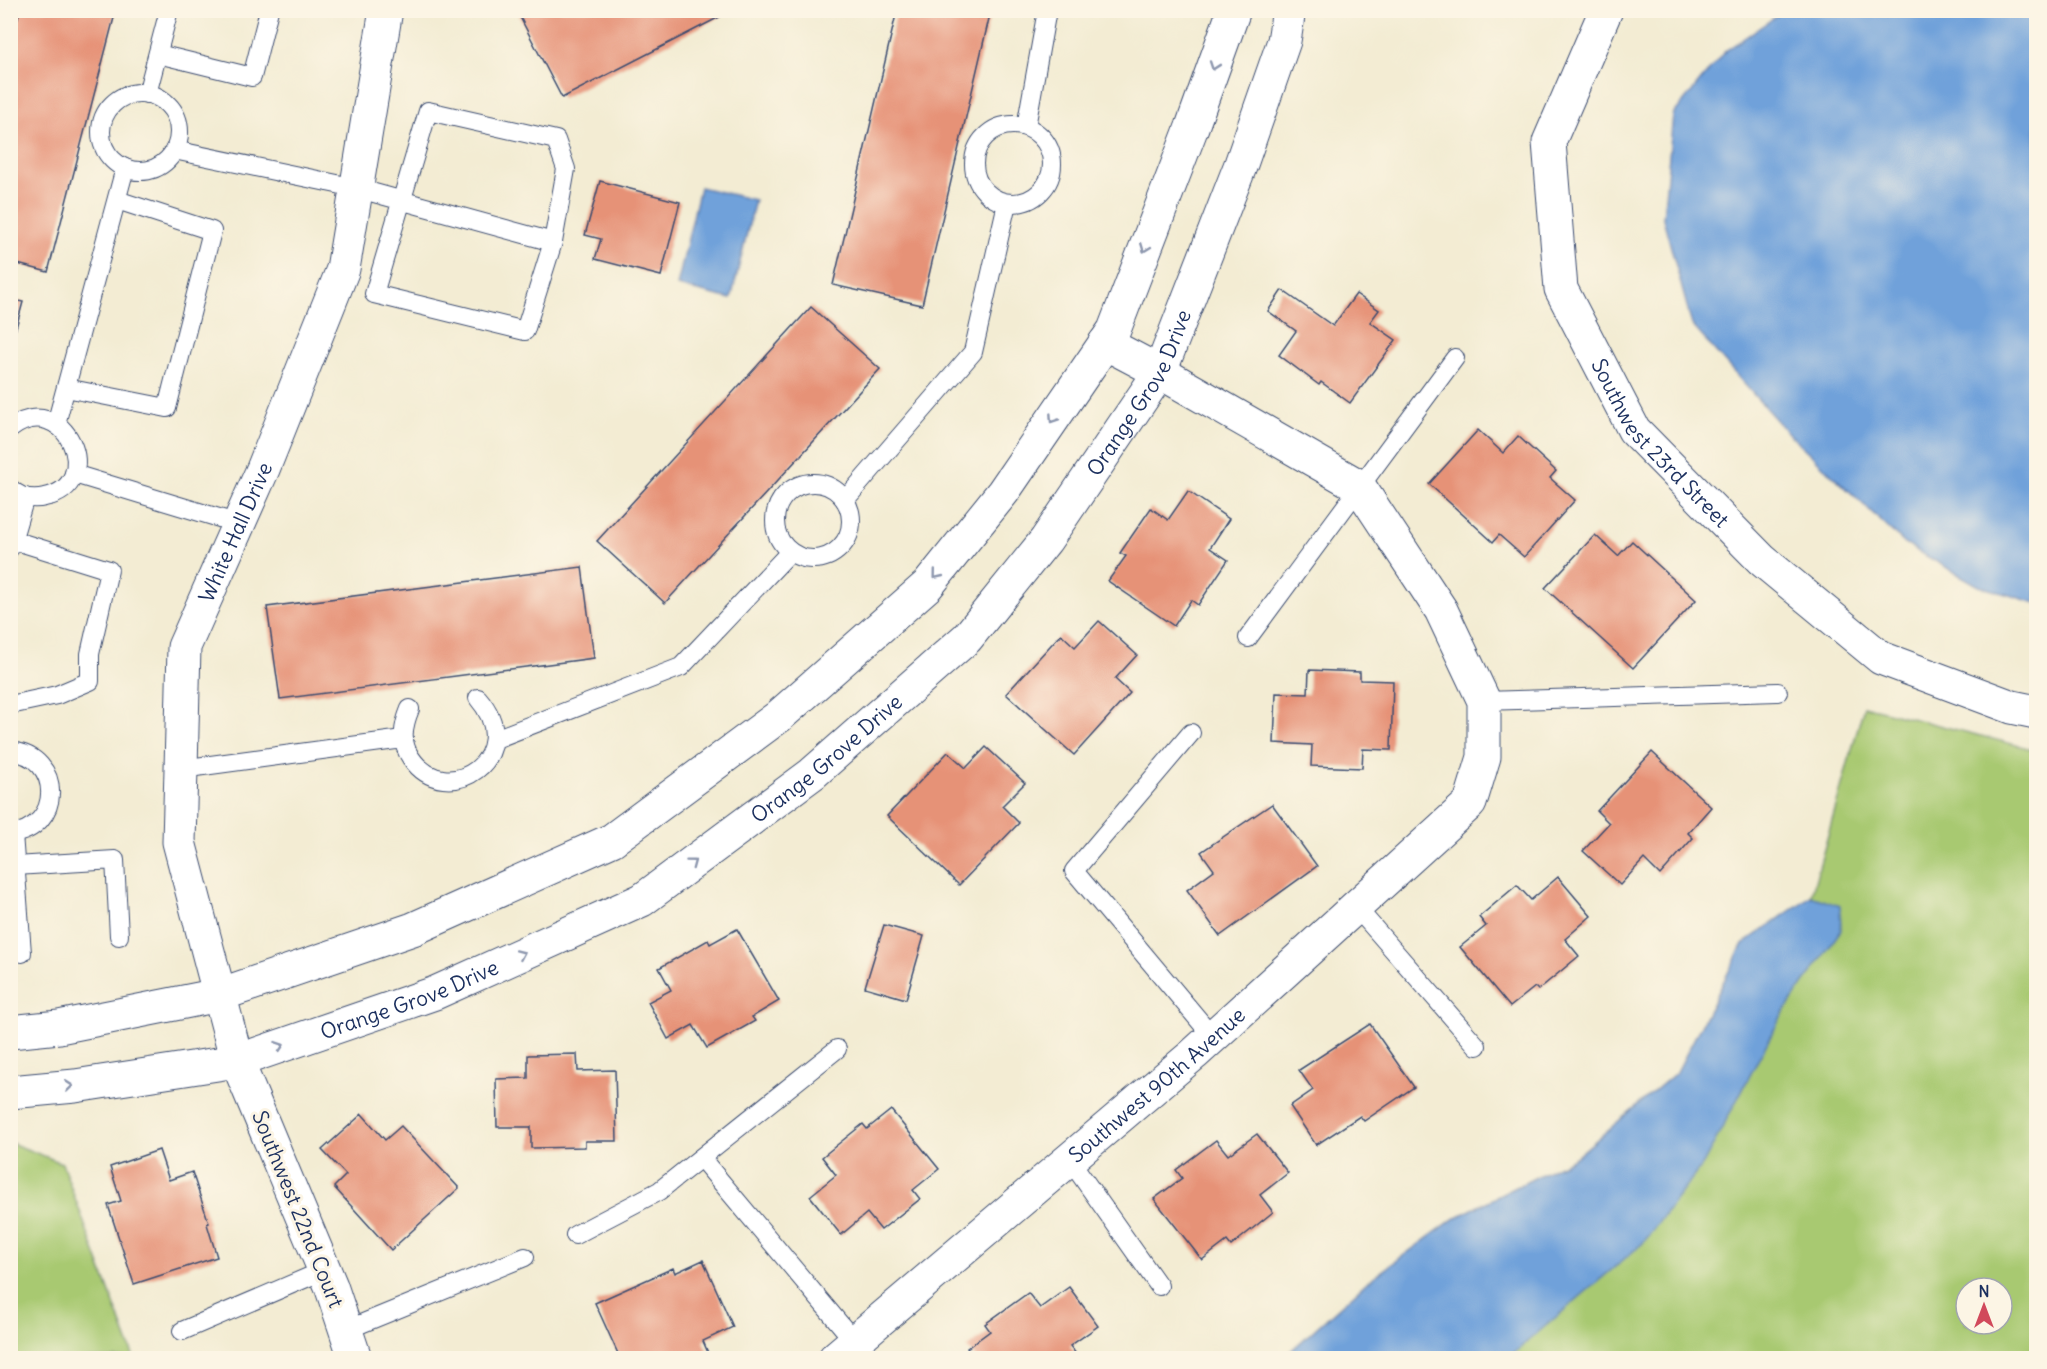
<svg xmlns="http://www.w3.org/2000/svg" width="2047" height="1369" viewBox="0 0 2047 1369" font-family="Delius,sans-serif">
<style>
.green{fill:#a8c971;stroke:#627c68;stroke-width:1.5;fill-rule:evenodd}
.water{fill:#6fa1da;stroke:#45689c;stroke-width:1.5}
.building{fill:#e69277}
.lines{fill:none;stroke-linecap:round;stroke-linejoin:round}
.lane-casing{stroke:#3b4b70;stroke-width:20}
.street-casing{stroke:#3b4b70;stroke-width:35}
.lane{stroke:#fff;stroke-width:18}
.street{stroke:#fff;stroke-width:33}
.oneway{stroke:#8d97ae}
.labels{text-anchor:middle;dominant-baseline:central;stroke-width:6;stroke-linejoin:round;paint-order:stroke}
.street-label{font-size:21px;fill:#1b2f5e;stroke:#fcf5e5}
</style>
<rect width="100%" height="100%" fill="#fcf5e5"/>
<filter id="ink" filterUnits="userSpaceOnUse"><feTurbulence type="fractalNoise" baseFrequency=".0167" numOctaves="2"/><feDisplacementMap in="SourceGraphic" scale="12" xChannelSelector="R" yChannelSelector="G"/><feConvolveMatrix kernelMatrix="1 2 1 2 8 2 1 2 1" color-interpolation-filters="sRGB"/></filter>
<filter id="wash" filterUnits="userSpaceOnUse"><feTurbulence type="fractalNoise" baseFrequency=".008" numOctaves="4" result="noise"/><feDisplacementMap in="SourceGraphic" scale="24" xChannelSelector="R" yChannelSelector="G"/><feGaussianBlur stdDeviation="1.35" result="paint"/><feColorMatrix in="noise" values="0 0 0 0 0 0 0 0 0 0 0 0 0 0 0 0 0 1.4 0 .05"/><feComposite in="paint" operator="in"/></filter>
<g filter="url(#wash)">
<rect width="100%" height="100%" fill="#f3ecd3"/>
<!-- green -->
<g class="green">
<path d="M1864,706l172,44v608h-753l83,-75 89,-65 121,-61 101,-85 66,-128 68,-48zM1966,1288h36v36h-36z"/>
<path d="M11,1143l51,20 72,195h-123z"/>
</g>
<!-- water -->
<g class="water">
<path d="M1784,11h252v592l-57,-17 -74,-42 -119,-113 -94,-106 -29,-107 10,-103 52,-64z"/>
<path d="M700,187l55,13 -24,99 -54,-13z"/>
<path d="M1811,896l29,10 1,24 -59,85 -79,149 -60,79 -135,115h-225l83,-75 89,-65 121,-61 101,-85 66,-128z"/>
</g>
<g id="blocks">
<!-- building -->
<g class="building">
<path d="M20,10h96l-68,262 -38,-10v-215z"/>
<path d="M528,10h205l-171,88 -43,-83z"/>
<path d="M897,10h94l-69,295 -89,-20z"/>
<path d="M600,181l80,21 -19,74 -66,-17 6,-20 -16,-4z"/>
<path d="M1282,290l51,36 23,-32 23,16 -9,12 26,18 -46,63 -29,-21 -2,3 -40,-30 17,-24 -28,-20z"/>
<path d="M10,299l13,3 -12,44 -1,-1z"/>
<path d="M811,307l69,62 -215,234 -68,-62z"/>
<path d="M1478,430l25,23 15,-17 38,35 -6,7 25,22 -51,57 -25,-22 -6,7 -64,-58z"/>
<path d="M1188,491l41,28 -19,29 18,12 -30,45 -7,-5 -17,26 -66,-45 18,-25 -6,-3 31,-45 17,12z"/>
<path d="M1595,535l23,21 14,-15 64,59 -63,68 -88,-80z"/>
<path d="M582,567l12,91 -314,41 -13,-92z"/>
<path d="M1099,621l38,34 -22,24 15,14 -56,62 -68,-61 55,-60 14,13z"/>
<path d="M1309,670l51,2v8l33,1 -2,69 -28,-1 -1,19 -51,-2 1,-21 -38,-2 2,-50 32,1z"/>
<path d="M986,747l39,36 -23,23 17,17 -60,62 -72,-69 61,-64 18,16z"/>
<path d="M1652,752l59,55 -23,26 5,5 -33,37 -16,-16 -24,26 -37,-34 26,-28 -12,-12z"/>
<path d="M1272,804l45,62 -97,70 -33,-46 27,-20 -13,-18z"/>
<path d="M1558,877l33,39 -26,23 14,17 -41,34 -3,-3 -25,20 -50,-60 26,-21 -7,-9 38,-32 14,15z"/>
<path d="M884,925l40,11 -18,63 -41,-12z"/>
<path d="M737,929l42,72 -27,16 3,4 -48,27 -14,-23 -25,14 -20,-37 23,-12 -12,-22 49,-28 2,4z"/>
<path d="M1370,1024l44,63 -50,34 -4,-5 -44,29 -26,-39 23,-16 -14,-20z"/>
<path d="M577,1054l1,17 37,-1 2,71h-32v6l-54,1v-21h-34l-1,-48 32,-1v-23z"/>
<path d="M891,1110l48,59 -26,21 7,9 -39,31 -14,-17 -26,22 -31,-39 26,-21 -14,-18 41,-33 4,5z"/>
<path d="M362,1114l23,26 16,-14 58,62 -68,62 -57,-63 12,-12 -24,-25z"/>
<path d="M1257,1134l31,39 -28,22 13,17 -42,34 -4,-5 -25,19 -48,-61 28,-21 -6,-8 40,-30 12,15z"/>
<path d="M159,1150l10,30 23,-8 17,51 -2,1 10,33 -83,27 -26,-79 13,-4 -11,-34z"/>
<path d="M703,1260l30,67 -30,14 6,14 -8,3h-44l-1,-2 -5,2h-31l-25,-55 78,-35 2,5z"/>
<path d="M1069,1287l29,39 -28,20 9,12h-103l-9,-10 23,-17 -5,-7 43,-31 12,15z"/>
</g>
</g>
</g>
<g filter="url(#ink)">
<use href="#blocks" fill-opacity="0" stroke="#3b4b70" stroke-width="1.5"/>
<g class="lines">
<!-- lane casing -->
<g class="lane-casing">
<g id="lane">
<path d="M158,54l94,23 17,-67"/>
<circle cx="140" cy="132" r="39"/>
<path d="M147,94l22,-84"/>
<circle cx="1013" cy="164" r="39"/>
<path d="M1026,127l21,-117"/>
<path d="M174,150l182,38 197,54 13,-73 -10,-29 -128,-29 -54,183 151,37 28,-89"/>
<path d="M66,388l101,20 45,-177 -95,-31"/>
<path d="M56,424l69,-256"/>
<path d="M10,429c55,-42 97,56 35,68 -12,3 -25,1 -35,-9"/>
<path d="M74,474l165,50"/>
<circle cx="813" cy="521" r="38"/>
<path d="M845,500l128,-148 34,-149"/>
<path d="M10,548l15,-51"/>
<path d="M1248,638l207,-280"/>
<path d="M1484,701l294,-9"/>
<path d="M10,705l47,-10 33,-14v-27l19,-84 -96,-30"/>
<path d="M410,709c-7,17 -10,33 1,49 36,53 117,-2 67,-60"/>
<path d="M1191,733l-117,138 139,166"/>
<path d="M495,739l186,-72 109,-115"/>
<path d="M10,751c54,5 53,78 0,83"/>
<path d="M181,769l222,-30"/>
<path d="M13,834l9,119"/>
<path d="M15,866l100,-6 4,76"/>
<path d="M1355,906l122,140"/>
<path d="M701,1158l154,184"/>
<path d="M1070,1160l89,126"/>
<path d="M575,1235l84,-44 178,-142"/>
<path d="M346,1330l179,-73"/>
<path d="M182,1331l143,-61"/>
</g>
</g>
<!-- street casing -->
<g class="street-casing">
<g id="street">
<path id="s1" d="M1606,10l-57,132 12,147 73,141 128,130 119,98 131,49 24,5"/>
<path d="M10,1032l49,-5 160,-32 194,-66 199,-89 166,-123 150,-132 75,-93 111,-162 78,-203 42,-117"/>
<path id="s2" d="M10,1092l65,-6 162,-25 198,-68 207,-93 170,-126 155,-136 79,-98 114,-168 81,-208 43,-123 5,-31"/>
<path id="s3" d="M355,1358l-24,-72 -94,-225 -58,-219 2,-73 3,-122 79,-178 80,-200 43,-259"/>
<path id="s4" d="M835,1358l359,-304 276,-251 14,-46v-56l-43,-91 -82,-124 -199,-114 -55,-29"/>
</g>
</g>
<!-- lane -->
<use href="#lane" class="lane"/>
<!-- street -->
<use href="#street" class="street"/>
</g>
<!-- one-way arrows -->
<defs><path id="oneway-chevron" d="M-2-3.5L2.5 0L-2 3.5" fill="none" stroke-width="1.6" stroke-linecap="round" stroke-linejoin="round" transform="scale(1.5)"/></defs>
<g class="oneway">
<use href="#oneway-chevron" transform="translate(1214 66) rotate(109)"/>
<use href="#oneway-chevron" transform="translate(1145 248) rotate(111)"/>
<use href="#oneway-chevron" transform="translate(1053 419) rotate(124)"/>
<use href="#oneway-chevron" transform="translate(937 575) rotate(129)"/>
<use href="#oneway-chevron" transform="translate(692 863) rotate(-37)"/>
<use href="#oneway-chevron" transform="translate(521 954) rotate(-24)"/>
<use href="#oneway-chevron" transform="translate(280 1046) rotate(-19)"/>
<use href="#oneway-chevron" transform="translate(69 1086) rotate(-6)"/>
</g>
</g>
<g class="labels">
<!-- street labels -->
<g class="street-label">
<text stroke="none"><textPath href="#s2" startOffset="1384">Orange Grove Drive</textPath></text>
<text stroke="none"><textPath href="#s1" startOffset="476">Southwest 23rd Street</textPath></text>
<text stroke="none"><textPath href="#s3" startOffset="867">White Hall Drive</textPath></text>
<text stroke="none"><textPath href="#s2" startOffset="898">Orange Grove Drive</textPath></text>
<text stroke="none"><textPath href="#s2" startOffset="412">Orange Grove Drive</textPath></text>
<text stroke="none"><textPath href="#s4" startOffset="422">Southwest 90th Avenue</textPath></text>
<text transform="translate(298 1209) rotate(68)">Southwest 22nd Court</text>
</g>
</g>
<!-- margin -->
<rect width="2047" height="1369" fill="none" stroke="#fcf5e5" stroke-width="36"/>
<!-- north arrow -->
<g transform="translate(1984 1306)"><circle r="28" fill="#fcf5e5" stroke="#a2a6af" stroke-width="1.5"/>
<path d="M0-4.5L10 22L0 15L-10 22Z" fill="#d1495b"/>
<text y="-9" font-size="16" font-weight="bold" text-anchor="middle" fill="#1b2f5e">N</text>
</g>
</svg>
